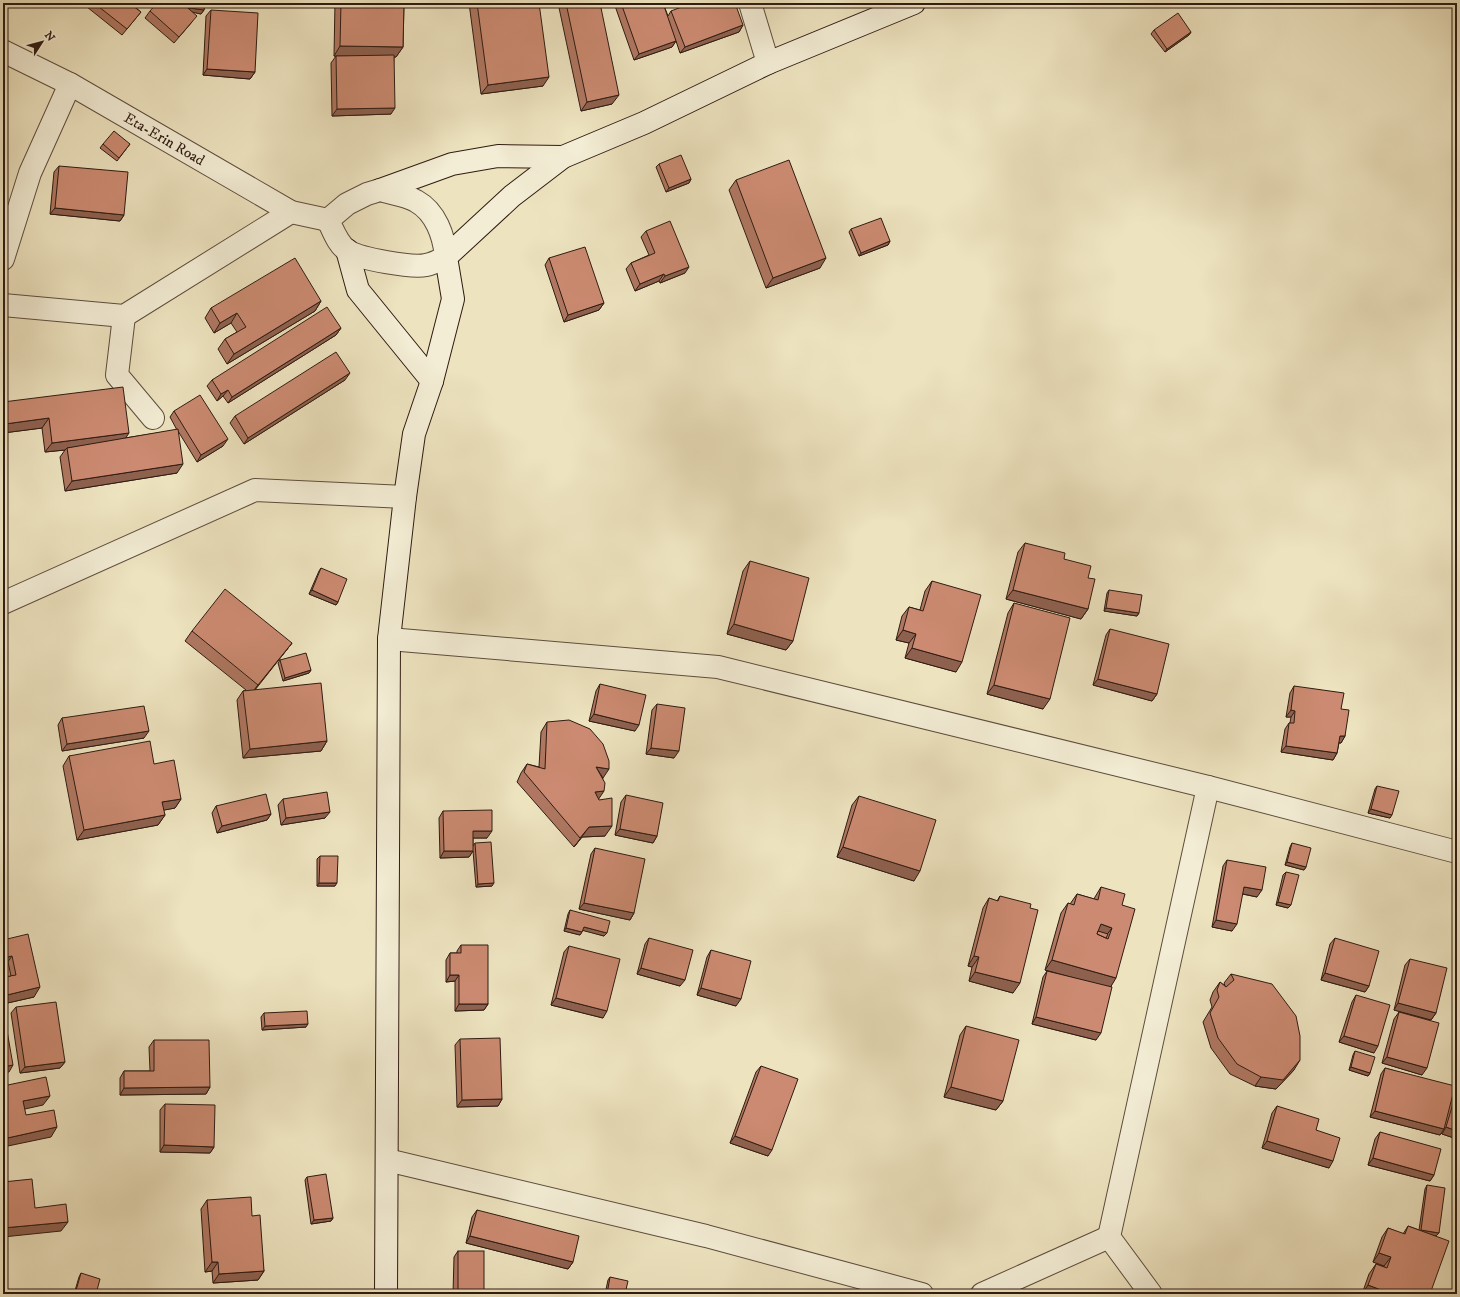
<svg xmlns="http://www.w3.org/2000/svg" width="1460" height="1297" viewBox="0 0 1460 1297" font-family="'IM FELL DW Pica',serif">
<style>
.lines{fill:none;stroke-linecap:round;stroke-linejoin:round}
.street-casing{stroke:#5e4d3d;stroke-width:24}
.secondary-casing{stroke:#2f1b12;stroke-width:24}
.street{stroke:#f3edd5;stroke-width:22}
.secondary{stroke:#f3edd5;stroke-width:22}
.wall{fill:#af7761;stroke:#2f1b12}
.shaded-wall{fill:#8e614f;stroke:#2f1b12}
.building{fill:#cb8a71;stroke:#2f1b12;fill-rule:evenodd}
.labels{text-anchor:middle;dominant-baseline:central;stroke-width:3;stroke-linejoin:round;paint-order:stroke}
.street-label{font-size:15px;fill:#2f1b12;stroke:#f3edd5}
</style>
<rect width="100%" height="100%" fill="#ede3bf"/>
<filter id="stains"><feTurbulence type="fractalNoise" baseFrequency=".005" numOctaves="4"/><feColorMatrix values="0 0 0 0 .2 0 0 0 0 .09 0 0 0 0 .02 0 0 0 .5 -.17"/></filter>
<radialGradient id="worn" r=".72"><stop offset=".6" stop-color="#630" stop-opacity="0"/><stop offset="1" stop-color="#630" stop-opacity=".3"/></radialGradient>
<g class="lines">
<!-- street casing -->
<g class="street-casing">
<g id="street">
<path d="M750,3l18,60"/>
<path id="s1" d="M3,51l67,33 221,128 37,8"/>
<path d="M380,190c10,3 28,6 36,11 20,11 28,35 30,56 -6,3 -13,7 -20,8 -14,3 -66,-6 -78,-14 -10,-6 -15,-21 -20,-31l19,-16 20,-10z"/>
<path d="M3,259l27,-86 40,-89"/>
<path d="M3,305l121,11 167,-104"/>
<path d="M124,316l-7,59 36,43"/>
<path d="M3,603l252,-113 150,7"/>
<path d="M389,639l329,28 490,120 249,65"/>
<path d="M387,1160l319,76 216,58"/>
<path d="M982,1294l127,-57"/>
<path d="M1151,1294l-42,-57 99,-450"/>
</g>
</g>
<!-- secondary casing -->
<g class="secondary-casing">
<g id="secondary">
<path d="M380,190l72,-26 46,-8 65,1"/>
<path d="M347,250l11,40 74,91"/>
<path d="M386,1294l3,-655 16,-142 9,-63 18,-53 21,-82 -7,-42 66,-61 51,-39 81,-34 124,-60 146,-60"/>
</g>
</g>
<!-- street -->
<use href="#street" class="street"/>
<!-- secondary -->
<use href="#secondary" class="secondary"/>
</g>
<!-- wall -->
<g class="wall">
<path d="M82,3h49h-1l11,9 -19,23z"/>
<path d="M189,3h16l-1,7 -3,4 -8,-2 -1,10 -18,21 -29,-25 5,-7 38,-3z"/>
<path d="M335,3h69l-1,44 -7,10h-2l-3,57 -59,2 -1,-53 5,-7h7h-9z"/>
<path d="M469,3h70l4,83 -62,8z"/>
<path d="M558,3h42l12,101 -31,7z"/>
<path d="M614,3h49l5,13 3,-5 72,14 -4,7 -59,21 -4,-12 -4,6 -38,13z"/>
<path d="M211,10l44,62 -5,7 -47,-4 3,-59z"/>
<path d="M1154,30l37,2 -2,3 -24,17 -14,-18z"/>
<path d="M103,144h27l-13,17 -17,-13z"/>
<path d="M659,164l32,15 -2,4 -23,9 -10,-25z"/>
<path d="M59,166l65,49 -4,6 -70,-7 4,-42z"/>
<path d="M736,180l84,88 -54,20 -37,-98z"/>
<path d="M851,229l39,12 -2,4 -29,11 -10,-24z"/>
<path d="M646,231l39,42 -25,10 -1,-2 -24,10 -9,-22 5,-6 18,-8 -8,-18z"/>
<path d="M549,258l55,45 -5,7 -35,12 -19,-57z"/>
<path d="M321,301l-6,10 -88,53 -9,-15 7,-10 12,-7 -6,-9 -17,10 -9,-15 6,-10z"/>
<path d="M341,328l-5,7 -108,68 -5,-7 -6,5 -10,-15 5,-6z"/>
<path d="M345,380l-101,64 -14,-21 5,-7z"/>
<path d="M3,402l122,36 52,-8 -7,-13 4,-6 49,35 -26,16 -19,-31 -1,42 -112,18 -5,-34 5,-7 -20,2 -3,-24 -39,5z"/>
<path d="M1025,543l39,16 24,19v31l-7,10 -75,-20 12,-47z"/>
<path d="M750,561l43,80 -7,9 -59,-16 16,-63z"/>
<path d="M321,568l17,34 -2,3 -27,-11 10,-23z"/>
<path d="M932,581l24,91 -51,-14 4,-15 -13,-3 6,-24 7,-9 11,3 5,-19z"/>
<path d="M1109,590l30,23 -2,3 -33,-5 3,-18z"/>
<path d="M1014,603l29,106 -56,-15 21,-81z"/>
<path d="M1110,629l47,65 -5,7 -59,-16 13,-50z"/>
<path d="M192,631l100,12 -7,9 -30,38 72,51 -6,10 -78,7 -6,-58 6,-9 3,-1 -61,-49z"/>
<path d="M280,660l31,10 -2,3 -26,8 -5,-18z"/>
<path d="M600,684l35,47 -46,-10 7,-30z"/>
<path d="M1294,686l47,23 4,27 -4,7h-2l-2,10 -4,7 -52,-8 4,-23 4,-6h1l1,-6h-5l4,-24z"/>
<path d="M657,704l17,54 -28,-4 6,-44z"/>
<path d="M62,718l82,20 -82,13 -4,-26z"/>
<path d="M547,722l56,56 -5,21 7,37 -23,1 -8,10 -57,-65 4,-9 6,-9 12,3 2,-35z"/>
<path d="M69,756l85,8 27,35 -6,9 -12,2 2,5 -7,10 -81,15 -14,-74z"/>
<path d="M1377,786l13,32 -22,-5 7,-24z"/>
<path d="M626,795l31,41 -4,7 -38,-8 6,-33z"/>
<path d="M859,796l55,85 -77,-24 15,-52z"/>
<path d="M283,799l42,19 -44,7 -3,-20z"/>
<path d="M216,806l55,8 -4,6 -50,13 -5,-20z"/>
<path d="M443,811l44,27h-14v8l2,-3 17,43 -16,1 -3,-36 -4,6 -29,1 -1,-40z"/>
<path d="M1292,843l14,24 -2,3 -19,-5 5,-18z"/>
<path d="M595,848l39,65 -4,7 -51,-11 12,-55z"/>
<path d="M320,856l15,30h-18v-27z"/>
<path d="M1227,860l30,37 -15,-3 -10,37 -20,-4 11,-61z"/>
<path d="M1286,872l2,36 -12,-3 7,-30z"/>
<path d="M1101,887l21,18 -11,82 -15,53 -64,-16 11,-47 4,-6 15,3 -17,-4 16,-57 7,-10 2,1 7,-10 17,5 1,-2z"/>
<path d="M1000,896l13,97 -44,-12 3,-14 -4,-1 15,-58 6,-10 8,3z"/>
<path d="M570,910l34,26 -21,-6 -3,5 -16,-4 4,-17z"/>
<path d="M649,938l31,48 -43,-12 8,-30z"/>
<path d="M1335,938l34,48 -4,6 -44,-12 9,-36z"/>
<path d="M3,940l31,57 -31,7z"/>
<path d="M461,945l27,59 -4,6 -29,1v-30l-9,1v-22l4,-7h7v-2z"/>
<path d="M569,946l34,72 -52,-13 13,-53z"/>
<path d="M711,950l25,56 -39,-11 10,-38z"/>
<path d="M1410,959l26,54 -5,7 -37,-10 11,-45z"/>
<path d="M1231,974l63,96 -18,19 -21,-3 -25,-12 -19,-26 -8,-26 9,-15 -2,-7 3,-8 7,-10 5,4 -1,-3z"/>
<path d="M1356,995l18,58 -35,-11 13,-40z"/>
<path d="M16,1007l49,55 -5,6 -40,5 -9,-60z"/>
<path d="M1399,1012l23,63 -40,-12 12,-44z"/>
<path d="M264,1013l42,14 -44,3 -1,-13z"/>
<path d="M966,1026l37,75 -7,9 -52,-13 16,-62z"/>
<path d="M460,1039l42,60 -4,7 -41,1 -2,-62z"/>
<path d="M154,1040l56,47 -4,7 -86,1v-17l4,-7h26l-1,-24z"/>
<path d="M1355,1051l15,22 -2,3 -19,-6 4,-15z"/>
<path d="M761,1066l7,90 -38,-13 26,-71z"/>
<path d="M1385,1068l70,21 2,-3v53l-15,-5v-1l-2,2 -70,-18 11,-43z"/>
<path d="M165,1104l49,43 -4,6 -50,-1v-42z"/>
<path d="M1277,1106l39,24 13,38 -67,-20 10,-35z"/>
<path d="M1380,1132l54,43 -4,6 -62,-16 7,-26z"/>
<path d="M307,1177l26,41 -2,3 -20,3 -6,-44z"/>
<path d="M1427,1185l12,48 -3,3h-2l-4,58h-68l7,-20 7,-10 8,3v-1l-11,-4 9,-25 6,-9 15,6 5,-8 11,4 6,-41z"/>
<path d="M207,1200l45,16 12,55 -6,9 -45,3 -1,-12 -7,1 -4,-63z"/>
<path d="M477,1210l96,52 -5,7 -102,-26 6,-26z"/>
<path d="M458,1251l26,41 -1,2h-30l1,-37z"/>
<path d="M81,1273l15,21h-22l5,-17z"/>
<path d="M610,1277l15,17h-20l3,-14z"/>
<path d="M1457,1283v11h-4z"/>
</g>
<!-- shaded-wall -->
<g class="shaded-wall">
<path d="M190,8l14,2 -3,4 -14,-3z"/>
<path d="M743,25l-4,7 -59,21 5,-6z"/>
<path d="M1191,32l-2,3 -24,17 2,-3z"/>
<path d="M676,41l-4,6 -38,13 5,-6z"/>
<path d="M340,46l63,1 -7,10 -62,-1z"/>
<path d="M207,69l48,3 -5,7 -47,-4z"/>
<path d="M549,77l-6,9 -62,8 7,-9z"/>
<path d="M619,95l-7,9 -31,7 6,-9z"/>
<path d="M395,108l-4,6 -59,2 5,-7z"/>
<path d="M691,179l-2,4 -23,9 3,-4z"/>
<path d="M55,208l69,7 -4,6 -70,-7z"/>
<path d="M890,241l-2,4 -29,11 2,-3z"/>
<path d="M826,258l-6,10 -54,20 7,-10z"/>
<path d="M689,267l-4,6 -25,10 5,-7z"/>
<path d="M664,274l-5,7 -24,10 5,-7z"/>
<path d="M321,301l-6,10 -88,53 7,-10z"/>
<path d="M604,303l-5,7 -35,12 4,-7z"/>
<path d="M237,313l-6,10 -17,10 6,-10z"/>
<path d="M341,328l-5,7 -108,68 4,-6z"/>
<path d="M350,373l-5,7 -101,64 4,-6z"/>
<path d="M228,390l-5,6 -6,5 4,-7z"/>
<path d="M49,418l-7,10 -39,5v-6l2,-3z"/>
<path d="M129,433l-6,9 -56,6 -2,2 -20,2 7,-9z"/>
<path d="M228,439l-5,7 -26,16 4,-7z"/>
<path d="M183,464l-6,9 -112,18 7,-10z"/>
<path d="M312,590l26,12 -2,3 -27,-11z"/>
<path d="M1013,590l75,19 -7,10 -75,-20z"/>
<path d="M1106,608l33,5 -2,3 -33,-5z"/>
<path d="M734,624l59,17 -7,9 -59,-16z"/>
<path d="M903,630l13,4 -7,9 -13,-3z"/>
<path d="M292,643l-7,9 -34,42 7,-9z"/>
<path d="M912,648l50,14 -6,10 -51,-14z"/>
<path d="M311,670l-2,3 -26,8 2,-3z"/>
<path d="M1098,679l59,15 -5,7 -59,-16z"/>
<path d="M994,685l56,14 -7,10 -56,-15z"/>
<path d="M1291,710l4,1 -4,6h-5z"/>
<path d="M594,714l45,11 -4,6 -46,-10z"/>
<path d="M149,731l-5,7 -82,13 5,-7z"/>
<path d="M1340,736h5l-4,7 -6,-1z"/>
<path d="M327,741l-6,10 -78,7 7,-9z"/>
<path d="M1286,746l51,7 -4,7 -52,-8z"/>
<path d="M651,748l28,3 -5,7 -28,-4z"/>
<path d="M596,767l13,2 -6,9z"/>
<path d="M604,791l-6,9 -3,-8z"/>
<path d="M181,799l-6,9 -20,4 7,-10z"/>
<path d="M1371,809l21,6 -2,3 -22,-5z"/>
<path d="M330,812l-5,6 -44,7 5,-7z"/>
<path d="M271,814l-4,6 -50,13 5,-7z"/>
<path d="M165,815l-7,10 -81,15 7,-10z"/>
<path d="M612,826l-7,10 -23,1 -8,10 15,-20z"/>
<path d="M620,829l37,7 -4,7 -38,-8z"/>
<path d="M473,831h19l-5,7h-19z"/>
<path d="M843,847l77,24 -6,10 -77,-24z"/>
<path d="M444,851h29l-4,6 -29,1z"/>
<path d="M1287,862l19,5 -2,3 -19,-5z"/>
<path d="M319,883h18l-2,3h-18z"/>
<path d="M494,883l-2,3 -16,1 2,-3z"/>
<path d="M1244,887l18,3 -5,7 -18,-4z"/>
<path d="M1278,902l13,3 -3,3 -12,-3z"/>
<path d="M584,903l50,10 -4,7 -51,-11z"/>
<path d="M1216,920l21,4 -5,7 -20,-4z"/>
<path d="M1101,924l11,4 -7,9 -9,-7z"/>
<path d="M584,927l23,6 -3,3 -23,-6z"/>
<path d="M566,928l16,4 -2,3 -16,-4z"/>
<path d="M12,956l-7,10h-2v-8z"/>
<path d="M974,956l5,1 -7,10 -4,-1z"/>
<path d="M1052,960l64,18 -6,10 -65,-18z"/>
<path d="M641,968l44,12 -5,6 -43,-12z"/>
<path d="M975,972l45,11 -7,10 -44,-12z"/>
<path d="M1325,973l44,13 -4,6 -44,-12z"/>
<path d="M450,975h9l-4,6 -9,1z"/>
<path d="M40,987l-6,10 -31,7v-8z"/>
<path d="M701,988l40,11 -5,7 -39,-11z"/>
<path d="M556,998l51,13 -4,7 -52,-13z"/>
<path d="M1398,1003l38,10 -5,7 -37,-10z"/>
<path d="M459,1004h29l-4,6 -29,1z"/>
<path d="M1036,1017l65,16 -5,7 -64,-16z"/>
<path d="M308,1024l-2,3 -44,3 3,-4z"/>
<path d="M1344,1036l34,10 -4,7 -35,-11z"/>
<path d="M1387,1057l40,11 -5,7 -40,-12z"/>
<path d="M1300,1060l-6,10 -18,19 -21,-3 6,-9z"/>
<path d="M65,1062l-5,6 -40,5 5,-6z"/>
<path d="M13,1065l-4,7 -6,1v-6z"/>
<path d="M1351,1067l19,6 -2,3 -19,-6z"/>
<path d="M210,1087l-4,7 -86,1 4,-7z"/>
<path d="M951,1087l52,14 -7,9 -52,-13z"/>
<path d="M50,1096l-7,9 -27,6 7,-10z"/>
<path d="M502,1099l-4,7 -41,1 5,-7z"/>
<path d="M1375,1111l69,18 -4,6 -70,-18z"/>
<path d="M57,1127l-6,10 -48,10v-8z"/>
<path d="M1446,1127l11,4v8l-15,-5z"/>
<path d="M735,1136l37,14 -4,6 -38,-13z"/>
<path d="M1267,1141l66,20 -4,7 -67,-20z"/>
<path d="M164,1145l50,2 -4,6 -50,-1z"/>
<path d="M1373,1158l61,17 -4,6 -62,-16z"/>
<path d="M333,1218l-2,3 -20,3 3,-4z"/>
<path d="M68,1222l-7,9 -58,6v-9z"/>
<path d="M1421,1230l18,3 -3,3 -18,-3z"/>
<path d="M470,1236l103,26 -5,7 -102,-26z"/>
<path d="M1379,1253l12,4 -7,9 -11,-4z"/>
<path d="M212,1262h6l-6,9 -7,1z"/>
<path d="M264,1271l-6,9 -45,3 6,-9z"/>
<path d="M1368,1285l24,9h-30z"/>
<path d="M458,1292h26l-1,2h-26z"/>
</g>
<!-- building -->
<g class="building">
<path d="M94,3h35l12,9 -14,17z"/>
<path d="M157,3h25l15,13 -18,21 -29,-26z"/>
<path d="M190,3h15l-1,7 -14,-2z"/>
<path d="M341,3h63l-1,44 -63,-1z"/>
<path d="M477,3h62l10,74 -61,8z"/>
<path d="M566,3h34l19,92 -32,7z"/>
<path d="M621,3h42l13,38 -37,13z"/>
<path d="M692,3h43l8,22 -58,22 -14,-36z"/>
<path d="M211,10l47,3 -3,59 -48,-3z"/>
<path d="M1178,13l13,19 -24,17 -13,-19z"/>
<path d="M394,55l1,53 -58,1 -1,-53z"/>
<path d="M114,131l16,13 -11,14 -16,-14z"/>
<path d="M681,155l10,24 -22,9 -10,-24z"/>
<path d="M789,160l37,98 -53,20 -37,-98z"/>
<path d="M59,166l69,6 -4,43 -69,-7z"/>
<path d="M881,218l9,23 -29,12 -10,-24z"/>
<path d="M670,221l19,46 -24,9 -1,-2 -24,10 -9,-21 24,-10 -9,-22z"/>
<path d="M585,247l19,56 -36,12 -19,-57z"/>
<path d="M295,258l26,43 -87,53 -9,-15 21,-12 -9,-14 -17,10 -9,-15z"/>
<path d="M327,307l14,21 -109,69 -4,-7 -7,4 -9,-14z"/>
<path d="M336,352l14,21 -102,65 -13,-22z"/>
<path d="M123,387l6,46 -77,10 -3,-25 -44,6 -2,-17v-5z"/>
<path d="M200,395l28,44 -27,16 -27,-44z"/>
<path d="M178,429l5,35 -111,17 -5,-33z"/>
<path d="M1025,543l40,10 -1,6 27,7 -3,12 7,1 -7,30 -75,-19z"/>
<path d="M750,561l59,17 -16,63 -59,-17z"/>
<path d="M321,568l26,11 -9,23 -26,-12z"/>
<path d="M932,581l49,14 -19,67 -50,-14 4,-14 -13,-4 6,-23 14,4z"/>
<path d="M225,589l67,54 -34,42 -66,-54z"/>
<path d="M1109,590l33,5 -3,18 -33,-5z"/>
<path d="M1014,603l56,15 -20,81 -56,-14z"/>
<path d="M1110,629l59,15 -12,50 -59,-15z"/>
<path d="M306,653l5,17 -26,8 -5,-18z"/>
<path d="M321,683l6,58 -77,8 -7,-58z"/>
<path d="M600,684l46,11 -7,30 -45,-11z"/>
<path d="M1294,686l50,7 -3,16 8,1 -4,26h-5l-3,17 -51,-7 3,-23h5l1,-12 -4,-1z"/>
<path d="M657,704l28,4 -6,43 -28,-3z"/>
<path d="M144,706l5,25 -82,13 -5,-26z"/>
<path d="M569,720l21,9 13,15 6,17v8l-13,-2 9,16 -1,8 -9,1 4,8 13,-2v28l-23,1 -9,11 -56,-66 3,-8 18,5 2,-47z"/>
<path d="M150,741l4,23 20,-4 7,39 -19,3 3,13 -81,15 -15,-74z"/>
<path d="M1377,786l22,5 -7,24 -21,-6z"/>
<path d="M327,792l3,20 -44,6 -3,-19z"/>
<path d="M266,794l5,20 -49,12 -6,-20z"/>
<path d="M626,795l37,8 -6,33 -37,-7z"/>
<path d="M859,796l77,24 -16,51 -77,-24z"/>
<path d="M492,810v21h-19v20h-29l-1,-40z"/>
<path d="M491,842l3,41 -16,1 -3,-41z"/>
<path d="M1292,843l19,5 -5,19 -19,-5z"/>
<path d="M595,848l50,11 -11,54 -50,-10z"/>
<path d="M320,856h18l-1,27h-18z"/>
<path d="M1227,860l39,7 -4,23 -18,-3 -7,37 -21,-4z"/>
<path d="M1286,872l13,3 -8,30 -13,-3z"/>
<path d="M1101,887l24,7 -3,11 13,4 -19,69 -64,-18 16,-57 6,2 3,-11 21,6zM1101,924l11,4 -4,11 -11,-5z"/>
<path d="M1000,896l31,8 -1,4 8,2 -18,73 -45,-11 4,-15 -5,-1 15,-58 9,3z"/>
<path d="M570,910l40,11 -3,12 -23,-6 -2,5 -16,-4z"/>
<path d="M1098,931l10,3 -2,4 -9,-4z"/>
<path d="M28,934l12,53 -37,9v-19l13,-2 -4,-19 -9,2v-18z"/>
<path d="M649,938l44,12 -8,30 -44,-12z"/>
<path d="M1335,938l44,13 -10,35 -44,-13z"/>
<path d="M461,945h27v59h-29v-29h-9v-22h11z"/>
<path d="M569,946l51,13 -13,52 -51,-13z"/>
<path d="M711,950l40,11 -10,38 -40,-11z"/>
<path d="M1410,959l37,9 -11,45 -38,-10z"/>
<path d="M8,962l3,14 -8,1v-14z"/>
<path d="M1047,971l65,16 -11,46 -65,-16z"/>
<path d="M1231,974l41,10 24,32 4,20v24l-17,20 -22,-3 -24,-13 -19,-26 -8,-25 9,-16 -2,-7 3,-8 6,5 8,-7z"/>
<path d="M1356,995l34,10 -12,41 -34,-10z"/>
<path d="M56,1002l9,60 -40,5 -9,-60z"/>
<path d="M307,1011l1,13 -43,2 -1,-13z"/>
<path d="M1399,1012l40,11 -12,45 -40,-11z"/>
<path d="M6,1025l7,40 -10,2v-41z"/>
<path d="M966,1026l53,14 -16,61 -52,-14z"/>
<path d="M500,1038l2,61 -40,1 -2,-61z"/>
<path d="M154,1040h55l1,47 -86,1v-17h30z"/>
<path d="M1355,1051l20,6 -5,16 -19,-6z"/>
<path d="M761,1066l37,13 -26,71 -37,-14z"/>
<path d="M1385,1068l70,18 -11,43 -69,-18z"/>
<path d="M46,1077l4,19 -27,5 3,14 28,-5 3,17 -54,12v-53z"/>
<path d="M1457,1090v41l-11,-4z"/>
<path d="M165,1104l50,1 -1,42 -50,-2z"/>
<path d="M1277,1106l42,13 -3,11 24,8 -7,23 -66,-20z"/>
<path d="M1380,1132l61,17 -7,26 -61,-17z"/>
<path d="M326,1174l7,44 -19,2 -7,-43z"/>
<path d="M32,1179l3,29 31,-4 2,18 -65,6v-46z"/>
<path d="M1427,1185l18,3 -6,45 -18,-3z"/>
<path d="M251,1197l1,19 8,-1 4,56 -45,3 -1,-12h-6l-5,-62z"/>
<path d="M477,1210l102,26 -6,26 -103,-26z"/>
<path d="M1408,1226l41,15 -19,53h-38l-24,-9 8,-21 11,4 4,-11 -12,-4 9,-25 17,6z"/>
<rect x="458" y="1251" width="26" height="41"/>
<path d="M81,1273l19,6 -4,15h-21z"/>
<path d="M610,1277l18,4 -3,13h-18z"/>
</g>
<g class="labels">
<!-- street labels -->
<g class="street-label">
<text stroke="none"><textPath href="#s1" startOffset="184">Eta-Erin Road</textPath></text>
</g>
</g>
<!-- margin -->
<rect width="1460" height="1297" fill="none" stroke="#ede3bf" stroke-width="16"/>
<rect x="4" y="4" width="1452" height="1289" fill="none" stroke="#2f1b12" stroke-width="2"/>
<rect x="8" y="8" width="1444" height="1281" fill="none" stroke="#2f1b12"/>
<!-- north arrow -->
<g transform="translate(42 42) rotate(54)" stroke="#f3edd5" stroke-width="3" paint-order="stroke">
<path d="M0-3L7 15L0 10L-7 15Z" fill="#2f1b12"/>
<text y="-6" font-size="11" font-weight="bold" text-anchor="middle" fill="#2f1b12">N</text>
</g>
<rect width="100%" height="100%" filter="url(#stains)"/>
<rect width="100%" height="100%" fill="url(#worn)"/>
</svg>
